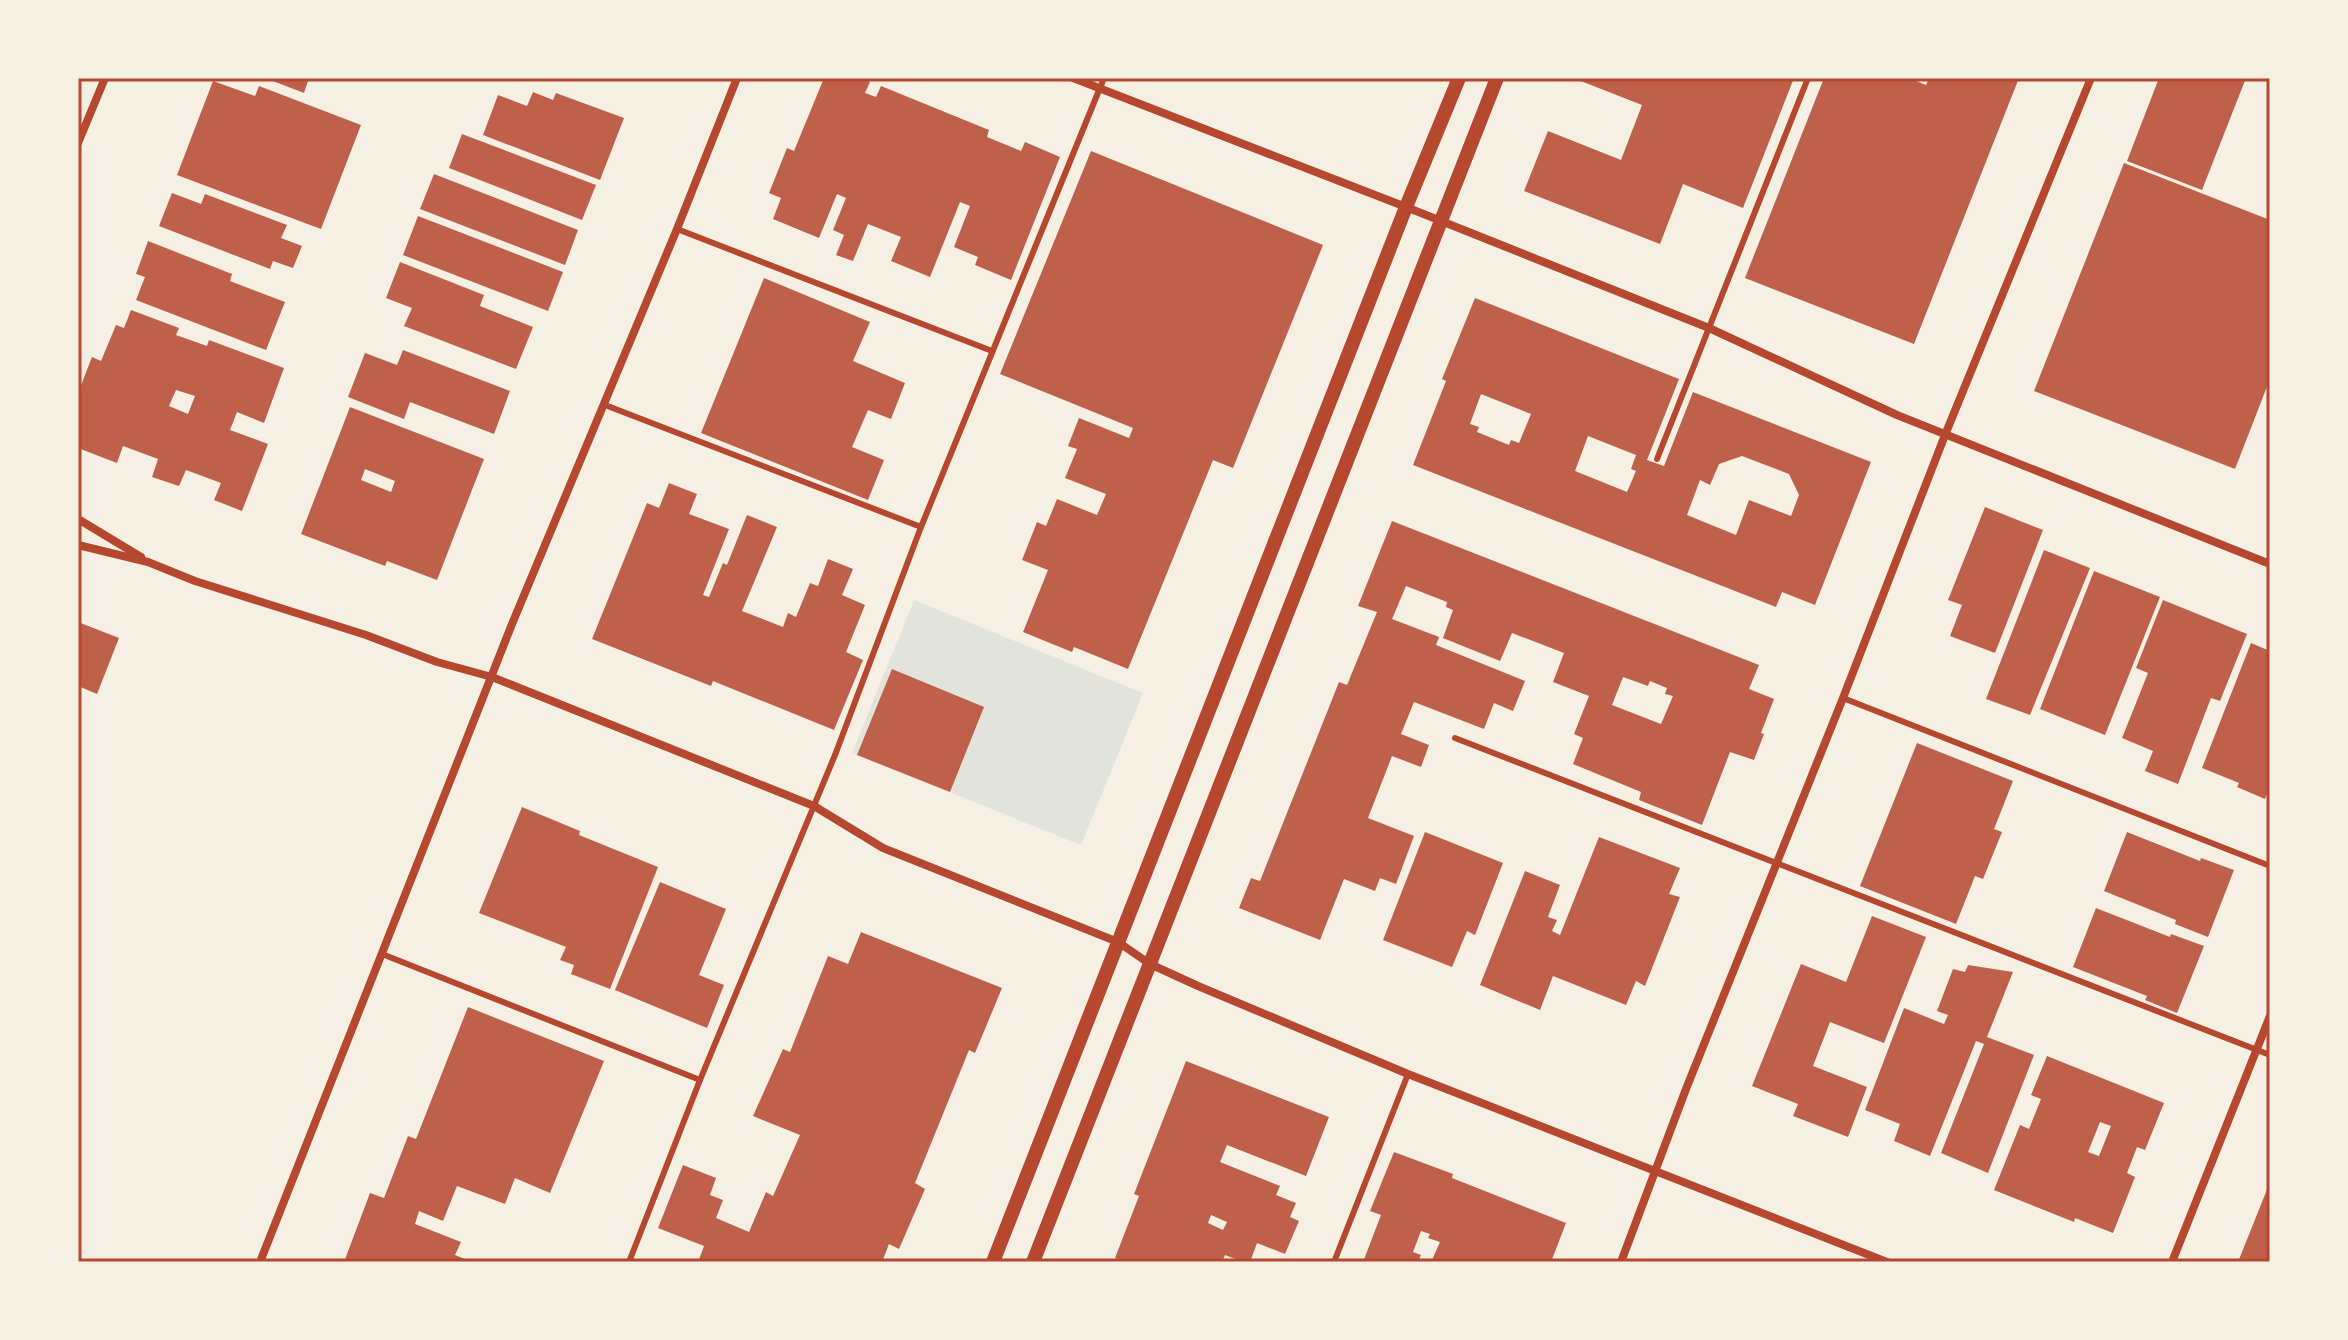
<svg xmlns="http://www.w3.org/2000/svg" width="2348" height="1340" viewBox="0 0 2348 1340" font-family="'Libre Baskerville',serif">
<style>
.green{fill:#e2e4dc}
.building{fill:#bf614a;fill-rule:evenodd}
.lines{fill:none;stroke-linecap:round;stroke-linejoin:round}
.service{stroke:#b5482f;stroke-width:6}
.minor{stroke:#b5482f;stroke-width:8}
.tertiary{stroke:#b5482f;stroke-width:14}
.neatline{fill:none;stroke:#b5482f;stroke-width:3}
</style>
<rect width="100%" height="100%" fill="#f6efe4"/>
<!-- green -->
<path class="green" d="M914,600l229,93 -62,152 -229,-92z"/>
<!-- building -->
<g class="building">
<path d="M265,78h44l-5,15z"/>
<path d="M824,78h37l9,4 -5,11 11,4 5,-11 108,44 -2,7 34,14 4,-9 35,15 -49,123 -36,-15 3,-8 -24,-10 16,-41 -10,-4 -30,75 -39,-16 10,-24 -33,-13 -15,37 -17,-6 8,-20 -11,-5 13,-32 -9,-4 -18,44 -46,-19 8,-21 -12,-5 18,-45 7,3z"/>
<path d="M1573,78h221l-51,130 -60,-24 -23,60 -136,-53 24,-60 73,29 21,-55z"/>
<path d="M1824,78h85l17,7 3,-7h90l-105,266 -169,-66z"/>
<path d="M2159,78h87l-44,112 -75,-29z"/>
<path d="M213,81l42,15 4,-10 102,39 -40,104 -144,-54z"/>
<path d="M533,92l20,8 3,-7 68,25 -24,62 -117,-45 15,-40 29,11z"/>
<path d="M462,134l134,51 -14,35 -133,-52z"/>
<path d="M1091,151l232,94 -90,223 -20,-8 -85,209 -54,-22 -2,5 -49,-20 25,-62 -26,-10 15,-38 9,4 11,-27 40,16 9,-21 -41,-16 12,-29 -9,-3 11,-28 50,20 4,-10 -133,-54z"/>
<path d="M2124,163l146,57v159l-35,90 -201,-78z"/>
<path d="M434,174l144,56 -13,35 -145,-56z"/>
<path d="M172,193l29,11 4,-10 82,31 -6,13 21,8 -9,22 -20,-7 -3,8 -111,-43z"/>
<path d="M418,216l145,56 -15,39 -145,-56z"/>
<path d="M148,241l84,33 -2,7 55,21 -19,48 -130,-50 9,-23 -9,-3z"/>
<path d="M400,262l84,33 -4,11 53,21 -17,42 -112,-43 8,-18 -26,-10z"/>
<path d="M764,278l106,44 -17,39 52,22 -14,36 -23,-9 -16,37 32,13 -16,40 -167,-67z"/>
<path d="M1475,298l204,81 -32,81 17,6 29,-74 178,70 -56,143 -33,-13 -6,15 -363,-142 33,-84 -4,-2zM1481,394l50,20 -12,29 -8,-3 -2,5 -32,-13 2,-5 -9,-3zM1588,436l48,19 -5,14 5,2 -9,21 -52,-21zM1742,456l47,18 10,21 -8,21 -42,-16 -13,35 -49,-20 13,-35 10,5 9,-21z"/>
<path d="M131,310l48,18 -3,7 31,11 2,-6 75,28 -20,55 -27,-11 -7,18 38,14 -26,67 -28,-11 7,-17 -35,-13 -7,16 -27,-9 6,-18 -35,-13 -6,17 -39,-15v-55l14,-36 9,4 15,-36 8,3zM176,390l19,6 -7,18 -19,-8z"/>
<path d="M403,350l107,41 -16,43 -84,-32 -6,17 -56,-22 17,-44 32,12z"/>
<path d="M350,407l134,52 -47,121 -50,-19 -2,5 -84,-32zM365,469l30,12 -4,11 -30,-12z"/>
<path d="M669,483l28,11 -8,20 40,15 -26,66 6,2 14,-34 4,2 20,-50 30,12 -35,84 41,16 5,-14 8,4 14,-34 8,3 10,-27 25,10 -11,26 23,10 -19,47 17,8 -29,70 -121,-49 -2,5 -119,-47 55,-136 12,5z"/>
<path d="M1985,507l58,23 -48,123 -45,-17 12,-31 -14,-5z"/>
<path d="M1392,521l367,144 -10,24 25,10 -13,34 3,1 -10,26 -24,-8 -28,73 -63,-25 2,-8 -68,-28 10,-26 -9,-4 15,-38 -36,-14 11,-29 -52,-20 -12,28 -57,-23 10,-28 -7,-3 1,-5 -41,-16 -14,33 47,18 -3,8 89,36 -12,30 -19,-8 -10,26 -70,-27 -13,32 28,11 -8,22 -29,-11 -24,62 46,18 -18,48 -16,-6 -5,13 -31,-12 -24,61 -81,-32 12,-30 9,3 79,-199 8,3 30,-73 -19,-6zM1623,677l25,9 2,-5 17,7 -2,6 8,2 -12,28 -49,-19z"/>
<path d="M2044,550l46,18 -60,147 -44,-16z"/>
<path d="M2094,571l66,26 -55,138 -65,-26z"/>
<path d="M2163,600l84,34 -27,67 -9,-3 -33,86 -33,-13 8,-20 -31,-13 26,-65 -12,-5z"/>
<path d="M78,622l41,16 -22,56 -19,-8z"/>
<path d="M2251,643l19,8v136l-5,12 -28,-12 2,-4 -37,-15z"/>
<path d="M892,669l92,38 -34,85 -93,-37z"/>
<path d="M1917,743l96,38 -19,48 8,3 -19,47 -8,-3 -19,48 -96,-38z"/>
<path d="M522,807l58,24 -1,4 79,32 -48,122 -39,-15 3,-9 -14,-5 6,-13 -87,-34z"/>
<path d="M1425,832l78,31 -28,72 -8,-4 -15,36 -69,-27z"/>
<path d="M2127,832l73,29 1,-3 33,12 -26,67 -33,-13 1,-4 -72,-29z"/>
<path d="M1599,837l81,31 -11,26 11,3 -35,89 -9,-5 -10,24 -73,-29 -13,34 -60,-25 45,-114 35,14 -12,32 9,3 -5,11 8,4z"/>
<path d="M660,882l66,27 -27,66 25,10 -17,43 -92,-38z"/>
<path d="M2096,908l74,29 1,-3 33,12 -27,67 -32,-13 2,-4 -74,-29z"/>
<path d="M1872,916l54,21 -42,106 -54,-21 -17,44 54,21 -19,50 -55,-21 5,-12 -46,-18 49,-122 45,18z"/>
<path d="M861,932l141,56 -27,65 -6,-3 -54,133 10,6 -26,60 -10,-5 -7,18h-184l6,-16 -46,-18 25,-63 33,13 -6,17 13,5 -7,18 33,14 17,-40 7,4 27,-61 -47,-19 30,-67 7,3 38,-96 20,8z"/>
<path d="M1968,965l45,7 -26,65 47,18 -46,118 -47,-20 43,-109 -8,-3 -46,115 -36,-15 6,-17 -35,-14 39,-102 40,16 4,-9 -11,-4 16,-42 12,3z"/>
<path d="M468,1007l136,54 -54,132 -35,-15 -10,26 -48,-18 -14,35 -24,-10 -4,13 46,18 -6,13 17,7h-128l26,-69 14,5 24,-62 8,3z"/>
<path d="M2047,1056l117,47 -19,47 -8,-3 -10,26 8,4 -22,56 -38,-15 -1,4 -80,-32 26,-65 9,4 12,-30 -10,-4zM2100,1122l11,4 -12,30 -11,-4z"/>
<path d="M1186,1061l143,56 -23,59 -79,-31 -7,17 60,24 -4,9 20,8 -6,14 9,4 -14,33 -28,-11 -7,19h-7l-18,-7 -3,7h-96l-11,-4 24,-62 -5,-2zM1211,1215l16,7 -4,8 -15,-7z"/>
<path d="M1394,1152l59,22 -1,4 114,45 -15,39h-120l9,-20 -12,-4 2,-4 -9,-3 -8,21 8,3 -3,7h-55l18,-47 -11,-4z"/>
<path d="M2270,1182v80h-32z"/>
</g>
<g class="lines">
<!-- service -->
<g class="service">
<path d="M677,229l315,122"/>
<path d="M605,405l316,122"/>
<path d="M1657,459l151,-381"/>
<path d="M1843,698l427,168"/>
<path d="M1455,738l815,317"/>
<path d="M382,954l318,126"/>
<path d="M629,1262l71,-182 135,-325 86,-228 183,-449"/>
<path d="M1334,1262l74,-188"/>
</g>
<!-- minor -->
<g class="minor">
<path d="M1073,78l333,129 303,121 188,87 373,149"/>
<path d="M78,143l27,-65"/>
<path d="M78,519l63,38"/>
<path d="M78,545l70,17 47,19 171,54 71,27 55,15 322,129 69,42 235,94 32,22 48,22 210,88 479,188"/>
<path d="M260,1262l252,-638 165,-395 60,-151"/>
<path d="M1621,1262l65,-173 157,-391 102,-263 146,-357"/>
<path d="M2172,1262l98,-246"/>
</g>
<!-- tertiary -->
<g class="tertiary">
<path d="M993,1262l413,-1055 53,-129"/>
<path d="M1033,1262l464,-1184"/>
</g>
</g>
<!-- border -->
<rect width="2348" height="1340" fill="none" stroke="#f6efe4" stroke-width="160"/>
<rect x="80" y="80" width="2188" height="1180" class="neatline"/>
</svg>
